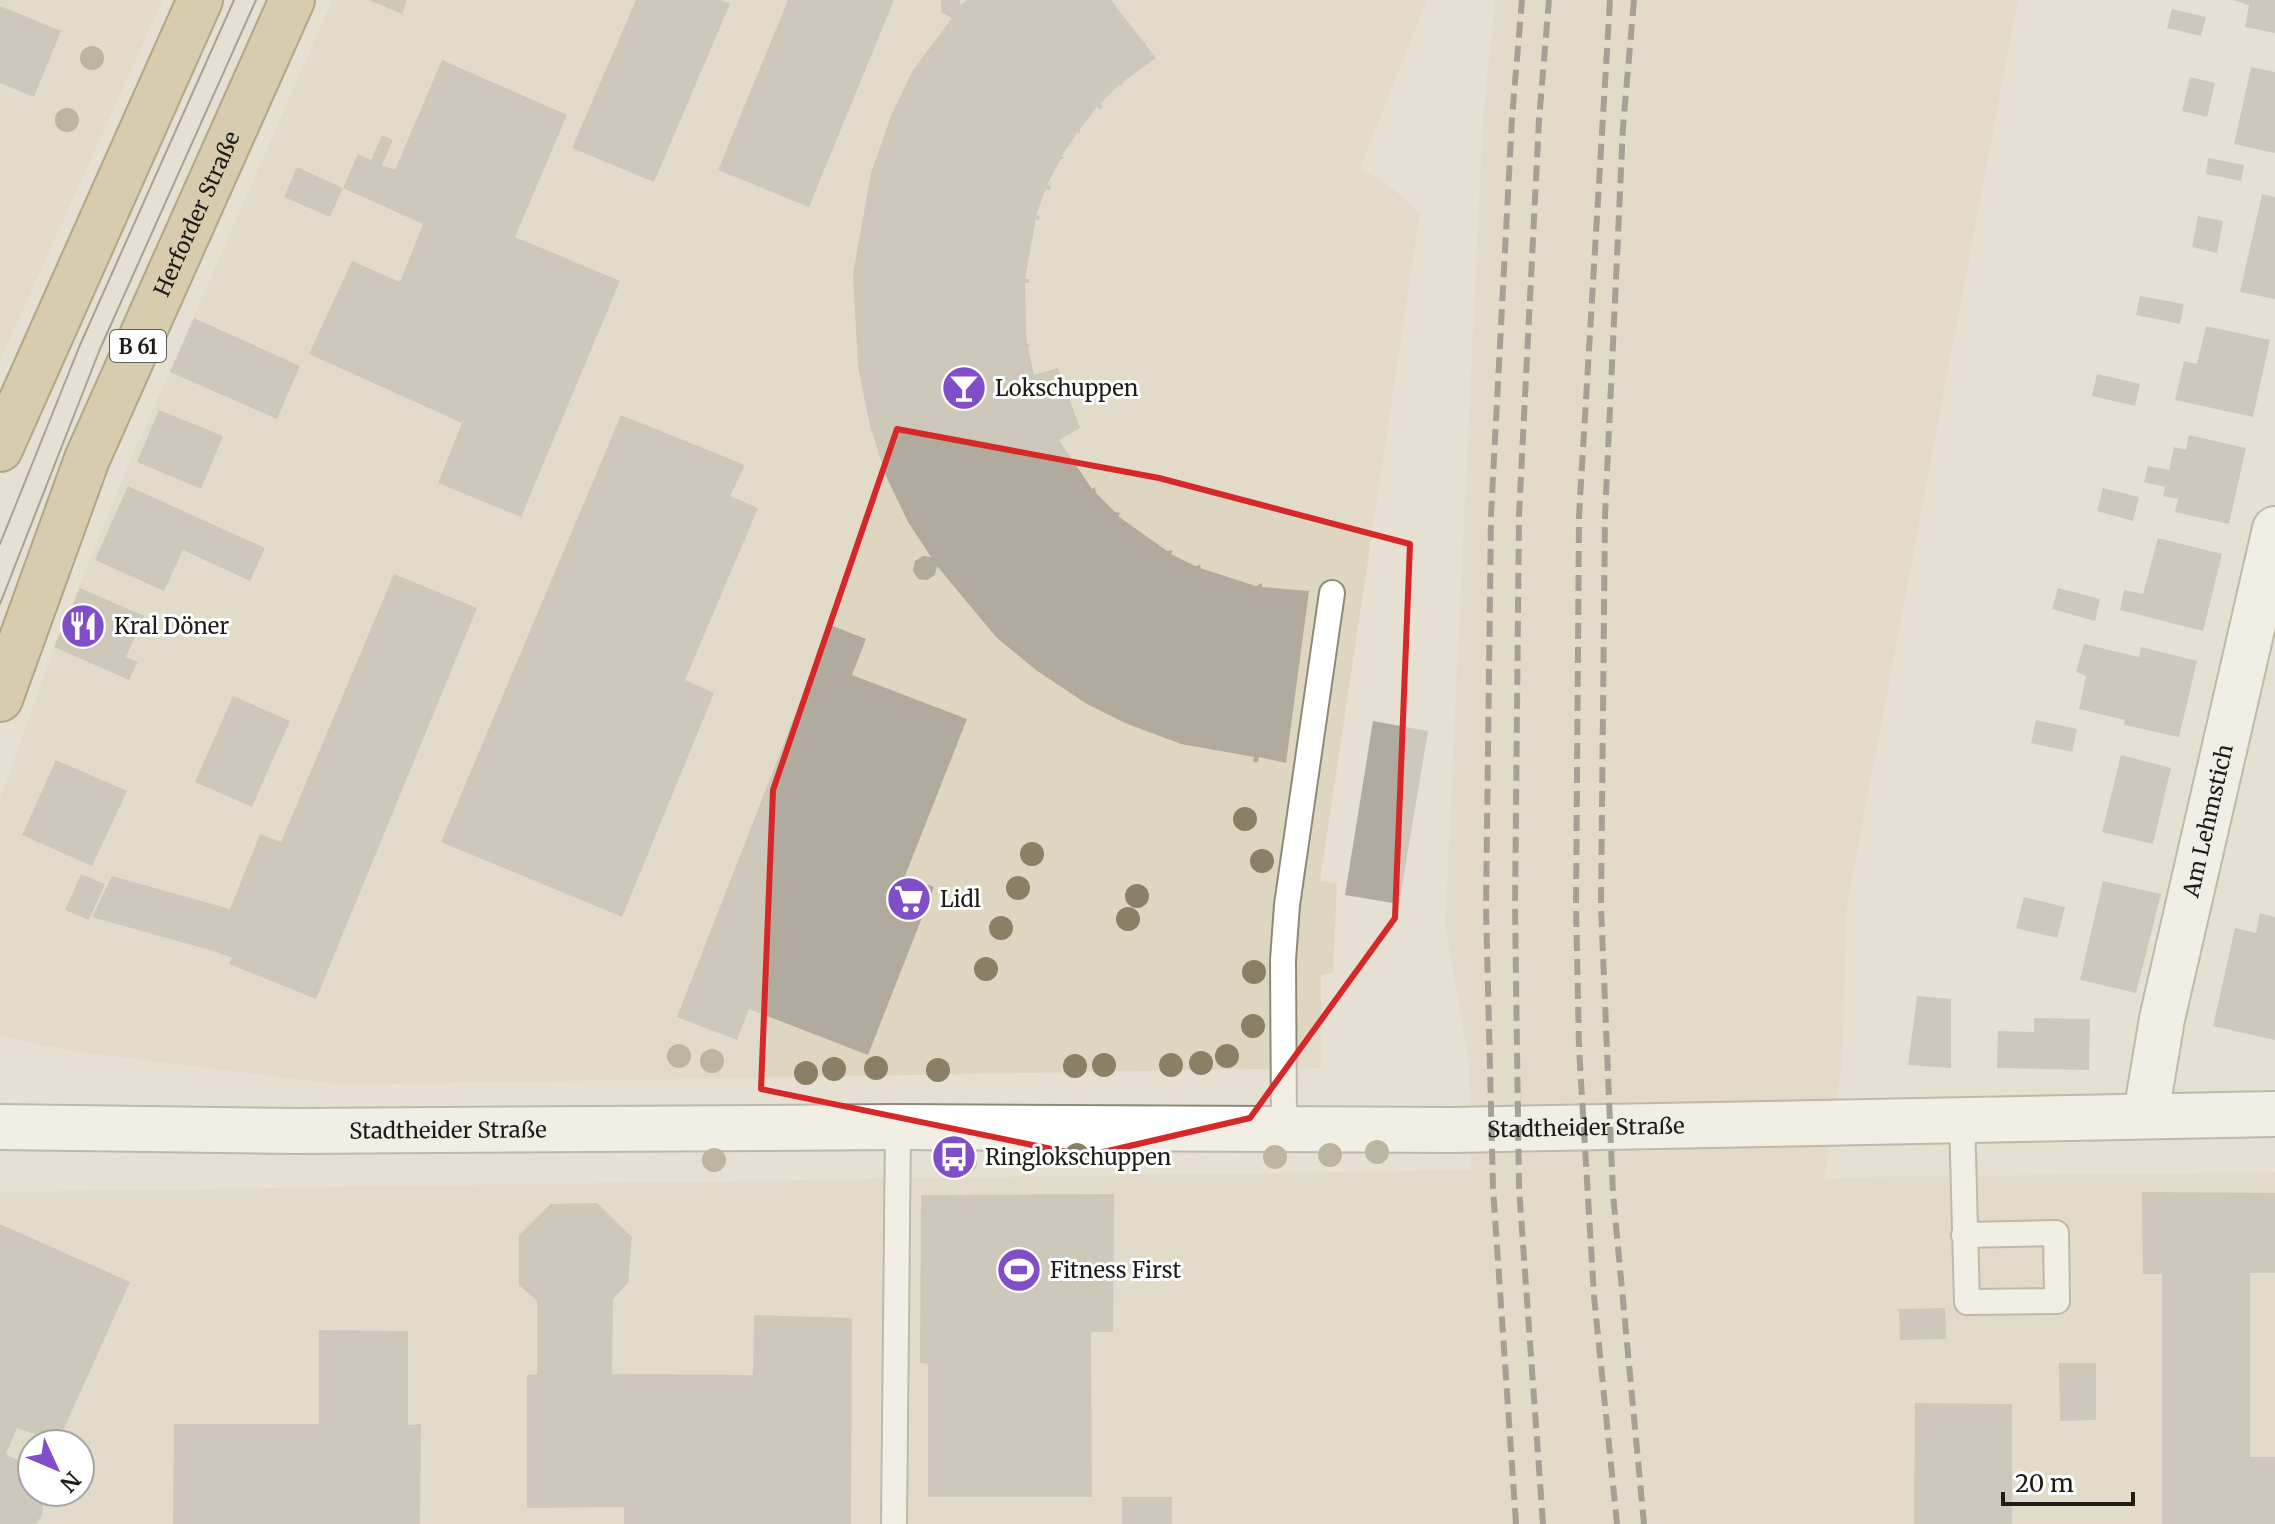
<svg xmlns="http://www.w3.org/2000/svg" width="2275" height="1524" viewBox="0 0 2275 1524" font-family="Merriweather,serif">
<style>
.built{fill:#ded6c1;fill-rule:evenodd}
.building{fill:#b0ab9d}
.lines{fill:none;stroke-linecap:round;stroke-linejoin:round}
.service-casing{stroke:#8e897b;stroke-width:28}
.minor-casing{stroke:#8e897b;stroke-width:48}
.tertiary-casing{stroke:#8e897b;stroke-width:48}
.primary-casing{stroke:#725f29;stroke-width:48}
.service{stroke:#fff;stroke-width:24}
.minor{stroke:#fff;stroke-width:44}
.tertiary{stroke:#fff;stroke-width:44}
.primary{stroke:#c6b584;stroke-width:44}
.tram{stroke:#59564e;stroke-width:2}
.rail{stroke:#59564e;stroke-width:6;stroke-dasharray:16 8;stroke-linecap:butt}
.tree{fill:#8a8066}
.marked{fill:none;stroke:#d62828;stroke-width:6;stroke-linejoin:round}
.labels{text-anchor:middle;dominant-baseline:central;stroke-width:6;stroke-linejoin:round;paint-order:stroke}
.shield{fill:#fff;stroke:#62605d;stroke-width:2}
.shield-label{font-size:20px;font-weight:bold;fill:#1e1c17}
.street-label{font-size:22px;fill:#1e1c17;stroke:#fff}
.poi-label{font-size:22px;fill:#1e1c17;stroke:#fff;text-anchor:start}
</style>
<rect width="100%" height="100%" fill="#e6e0d2"/>
<!-- built -->
<g class="built">
<path d="M0,0h163l-163,361z"/>
<path d="M332,0h1095l-67,169 24,12 36,32 -100,668 17,2 -4,90 -12,2v93l-979,17 -270,-34 -72,-15v-237l54,-152 67,-165z"/>
<path d="M1495,0h523l-171,906 -5,161 -18,113 35,-3 416,-5v352h-2275v-332l1471,-22 -2,-107 -24,-138 38,-809zM32,1444h48v48h-48z"/>
</g>
<!-- building -->
<g class="building">
<path d="M369,0h38l-5,14z"/>
<path d="M636,0h85l9,4 -76,178 -82,-34z"/>
<path d="M788,0h106l-85,207 -91,-37z"/>
<path d="M941,0h18l2,5 5,-5h145l45,58 -33,24 -1,5 -2,-3 -20,20 3,3 -3,3 -3,-3 -17,22v5l-3,-1 -8,12 -7,11 3,2 -5,2 -13,25 4,1 -1,4 -4,-1 -10,26 4,1 -1,5 -3,-2 -11,60h4v4h-4l1,47 1,13 4,3 -3,1 6,28 24,-7 22,60 -21,12 33,49 3,-2 1,6 19,19 5,1 -2,3 49,35 6,-1 -2,4 24,12 6,-1 -1,3 56,18 6,-3v4l47,4 -23,172 -27,-6 -1,5h-5l1,-5 -73,-13 -56,-21 -38,-19 -51,-34 -40,-33 -59,-71 -2,9 -8,5 -9,-1 -5,-8 2,-10 8,-5 8,1 -23,-35 -22,-46 -16,-50 -12,-59 -5,-93 18,-101 20,-57 22,-46 39,-52 -11,-6z"/>
<path d="M2232,0h43v33l-30,-6 4,-22z"/>
<path d="M0,6l61,25 -27,66 -34,-14z"/>
<path d="M2172,9l34,8 -5,19 -34,-8z"/>
<path d="M442,60l125,55 -52,122 105,44 -99,236 -83,-34 24,-60 -153,-69 43,-93 48,21 23,-58 -80,-36 -13,29 -46,-20 13,-30 46,21 15,-34 13,6 11,-25 11,5 -11,25 13,5z"/>
<path d="M2251,67l24,5v81l-41,-9z"/>
<path d="M2190,77l25,6 -8,34 -25,-6z"/>
<path d="M2208,158l36,7 -3,16 -35,-7z"/>
<path d="M2262,194l13,3v102l-35,-7z"/>
<path d="M2198,216l25,5 -6,32 -25,-6z"/>
<path d="M2140,296l44,8 -4,20 -44,-9z"/>
<path d="M194,318l106,48 -23,53 -107,-47z"/>
<path d="M2206,326l64,14 -17,77 -78,-17 9,-39 13,3z"/>
<path d="M2097,374l43,10 -5,22 -43,-10z"/>
<path d="M159,410l64,26 -22,53 -64,-27z"/>
<path d="M621,415l124,50 -15,31 28,12 -73,172 29,13 -92,224 -181,-75z"/>
<path d="M2189,435l57,13 -17,76 -54,-12 3,-13 -15,-3 2,-9 -21,-5 4,-16 21,4 5,-23 12,3z"/>
<path d="M128,486l137,62 -15,33 -67,-31 -19,41 -69,-31z"/>
<path d="M2103,488l36,9 -6,24 -36,-10z"/>
<path d="M2158,538l64,16 -19,77 -83,-21 4,-20 19,4z"/>
<path d="M394,574l83,34 -161,391 -87,-35 3,-6 -19,-7 -121,-34 20,-41 118,33 30,-75 21,8z"/>
<path d="M80,588l64,28 -18,41 12,5 -9,18 -75,-33z"/>
<path d="M2058,588l42,11 -5,22 -43,-12z"/>
<path d="M830,625l36,14 -14,36 115,44 -62,157 29,11 -66,168 -119,-46 -12,31 -60,-23z"/>
<path d="M2084,644l55,13 2,-10 56,14 -18,76 -55,-12 1,-5 -46,-11 7,-33 -10,-4z"/>
<path d="M233,696l57,25 -38,86 -57,-25z"/>
<path d="M2036,720l41,9 -5,23 -41,-9z"/>
<path d="M1373,721l55,10 -29,173 -54,-9z"/>
<path d="M2121,755l50,13 -18,76 -51,-12z"/>
<path d="M56,760l71,31 -35,75 -70,-31z"/>
<path d="M81,874l24,10 -16,36 -24,-10z"/>
<path d="M2103,881l58,13 -25,99 -56,-13z"/>
<path d="M2024,897l41,10 -8,31 -41,-10z"/>
<path d="M2260,913l15,4v123l-62,-14 22,-98 21,5z"/>
<path d="M1917,996l34,3v69l-43,-3z"/>
<path d="M2034,1018l56,1 -1,51 -92,-2 1,-37 36,1z"/>
<path d="M2142,1192l133,1v80h-25v184h25v67h-113v-250h-19z"/>
<path d="M1114,1194l-1,138h-22l1,165h-164v-133l-8,-1 1,-168z"/>
<path d="M597,1203l35,34 -4,46 -15,16 -1,75 141,1 1,-60 98,3 -1,206h-227v-17l-97,1v-133l10,-1v-73l-18,-16v-50l32,-31z"/>
<path d="M0,1224l130,58 -72,160 -41,-14 -11,26 26,14v24h13l-3,23 -6,9h-36z"/>
<path d="M1945,1308l1,31 -46,1 -1,-31z"/>
<path d="M319,1330l89,1v94l13,-1 -1,100h-247l1,-100h145z"/>
<path d="M2059,1363h37v57l-36,1z"/>
<path d="M1915,1403l97,1v120h-98z"/>
<rect x="1122" y="1497" width="50" height="27"/>
</g>
<g class="lines">
<!-- service casing -->
<g class="service-casing">
<g id="service">
<path d="M1962,1118l5,184 90,-1 -1,-68 -92,2"/>
<path d="M1284,1129l-1,-169 4,-55 45,-312"/>
<path d="M894,1524l4,-397"/>
</g>
</g>
<!-- minor casing -->
<g class="minor-casing">
<g id="minor">
<path id="s1" d="M2146,1114l16,-95 113,-490"/>
</g>
</g>
<!-- tertiary casing -->
<g class="tertiary-casing">
<g id="tertiary">
<path id="s2" d="M0,1127l297,4 601,-4 555,3 822,-16"/>
</g>
</g>
<!-- primary casing -->
<g class="primary-casing">
<g id="primary">
<path d="M0,449l200,-449"/>
<path id="s3" d="M0,699l87,-240 205,-459"/>
</g>
</g>
<!-- service -->
<use href="#service" class="service"/>
<!-- minor -->
<use href="#minor" class="minor"/>
<!-- tertiary -->
<use href="#tertiary" class="tertiary"/>
<!-- primary -->
<use href="#primary" class="primary"/>
<!-- tram -->
<g class="tram">
<path d="M0,544l80,-199 154,-345"/>
<path d="M0,604l100,-255 156,-349"/>
</g>
<!-- rail -->
<g class="rail">
<path d="M1610,0l-31,516 -3,390 3,142 15,248 23,228"/>
<path d="M1634,0l-11,127 -18,389 -4,390 12,288 31,330"/>
<path d="M1516,1524l-23,-336 -7,-280 5,-393 21,-397 10,-118"/>
<path d="M1543,1524l-24,-336 -4,-281 4,-392 20,-395 10,-120"/>
</g>
</g>
<!-- trees -->
<g class="tree">
<circle cx="92" cy="58" r="12"/>
<circle cx="67" cy="120" r="12"/>
<circle cx="1245" cy="819" r="12"/>
<circle cx="1032" cy="854" r="12"/>
<circle cx="1262" cy="861" r="12"/>
<circle cx="1018" cy="888" r="12"/>
<circle cx="1137" cy="896" r="12"/>
<circle cx="1128" cy="919" r="12"/>
<circle cx="1001" cy="928" r="12"/>
<circle cx="986" cy="969" r="12"/>
<circle cx="1254" cy="972" r="12"/>
<circle cx="1253" cy="1026" r="12"/>
<circle cx="679" cy="1056" r="12"/>
<circle cx="1227" cy="1056" r="12"/>
<circle cx="712" cy="1061" r="12"/>
<circle cx="1201" cy="1063" r="12"/>
<circle cx="1104" cy="1065" r="12"/>
<circle cx="1171" cy="1065" r="12"/>
<circle cx="1075" cy="1066" r="12"/>
<circle cx="876" cy="1068" r="12"/>
<circle cx="834" cy="1069" r="12"/>
<circle cx="938" cy="1070" r="12"/>
<circle cx="806" cy="1073" r="12"/>
<circle cx="1377" cy="1152" r="12"/>
<circle cx="1077" cy="1155" r="12"/>
<circle cx="1330" cy="1155" r="12"/>
<circle cx="1275" cy="1157" r="12"/>
<circle cx="714" cy="1160" r="12"/>
<circle cx="965" cy="1162" r="12"/>
</g>
<!-- marked area -->
<path d="M0 0H2275V1524H0ZM897,429l262,49 251,66 -15,374 -145,200 -164,38 -325,-67 12,-299z" fill="#e6e0d2" fill-opacity=".55" fill-rule="evenodd"/>
<path class="marked" d="M897,429l262,49 251,66 -15,374 -145,200 -164,38 -325,-67 12,-299z"/>
<!-- icons -->
<defs>
<g id="bar-disc" transform="scale(2.3)"><circle r="9.5" fill="#804ec6" stroke="#fff"/><path d="M-6-5H6L.8 .8V4.5H3.5V6h-7V4.5H-.8V.8Z" fill="#fff"/></g>
<g id="restaurant-disc" transform="scale(2.3)"><circle r="9.5" fill="#804ec6" stroke="#fff"/><path d="M-5-6h1v4h1v-4h1v4h1v-4h1v5L-1.5 .5V6h-2V.5L-5-1ZM5-6V6H3V1.5H1.5Q1.5-4 5-6Z" fill="#fff"/></g>
<g id="supermarket-disc" transform="scale(2.3)"><circle r="9.5" fill="#804ec6" stroke="#fff"/><path d="M-6-5.5h2.5l.6 2H6L4.5 2H-2.5L-4.4-4H-6ZM-1.5 3.2a1.3 1.3 0 1 0 .1 0ZM3 3.2a1.3 1.3 0 1 0 .1 0Z" fill="#fff"/></g>
<g id="bus-disc" transform="scale(2.3)"><circle r="9.5" fill="#804ec6" stroke="#fff"/><path d="M-5-6H5V4H4V6H2V4H-2V6H-4V4H-5ZM-3.5-4V0h7V-4ZM-3.5 1.2v1.5H-2V1.2ZM2 1.2v1.5H3.5V1.2Z" fill="#fff"/></g>
<g id="stadium-disc" transform="scale(2.3)"><circle r="9.5" fill="#804ec6" stroke="#fff"/><path d="M0-5a6.5 5 0 1 0 0 10a6.5 5 0 1 0 0-10ZM-3.5-1.8h7v3.6h-7Z" fill="#fff"/></g>
</defs>
<g fill-rule="evenodd">
<use href="#bar-disc" x="964" y="388"/>
<use href="#restaurant-disc" x="83" y="626"/>
<use href="#supermarket-disc" x="909" y="899"/>
<use href="#bus-disc" x="954" y="1157"/>
<use href="#stadium-disc" x="1019" y="1270"/>
</g>
<g class="labels">
<!-- shield labels -->
<rect class="shield" x="110" y="330" width="56" height="32" rx="6"/>
<g class="shield-label">
<text x="138" y="346">B 61</text>
</g>
<!-- street labels -->
<g class="street-label">
<text stroke="none"><textPath href="#s3" startOffset="524">Herforder Straße</textPath></text>
<text stroke="none"><textPath href="#s1" startOffset="300">Am Lehmstich</textPath></text>
<text stroke="none"><textPath href="#s2" startOffset="1586">Stadtheider Straße</textPath></text>
<text stroke="none"><textPath href="#s2" startOffset="448">Stadtheider Straße</textPath></text>
</g>
<!-- poi labels -->
<g class="poi-label">
<text x="995" y="388">Lokschuppen</text>
<text x="114" y="626">Kral Döner</text>
<text x="940" y="899">Lidl</text>
<text x="985" y="1157">Ringlokschuppen</text>
<text x="1050" y="1270">Fitness First</text>
</g>
</g>
<!-- north arrow -->
<g transform="translate(56 1468) rotate(134)"><circle r="38" fill="#ffffff" stroke="#a5a4a2" stroke-width="2"/>
<path d="M0-6L14 30L0 20L-14 30Z" fill="#804ec6"/>
<text y="-12" font-size="22" font-weight="bold" text-anchor="middle" fill="#1e1c17">N</text>
</g>
<!-- scale -->
<path d="M2003 1492v12h130v-12" fill="none" stroke="#1e1c17" stroke-width="4"/>
<text x="2015" y="1492" font-size="24" fill="#1e1c17" stroke="#ffffff" stroke-width="6" paint-order="stroke">20 m</text>
</svg>
